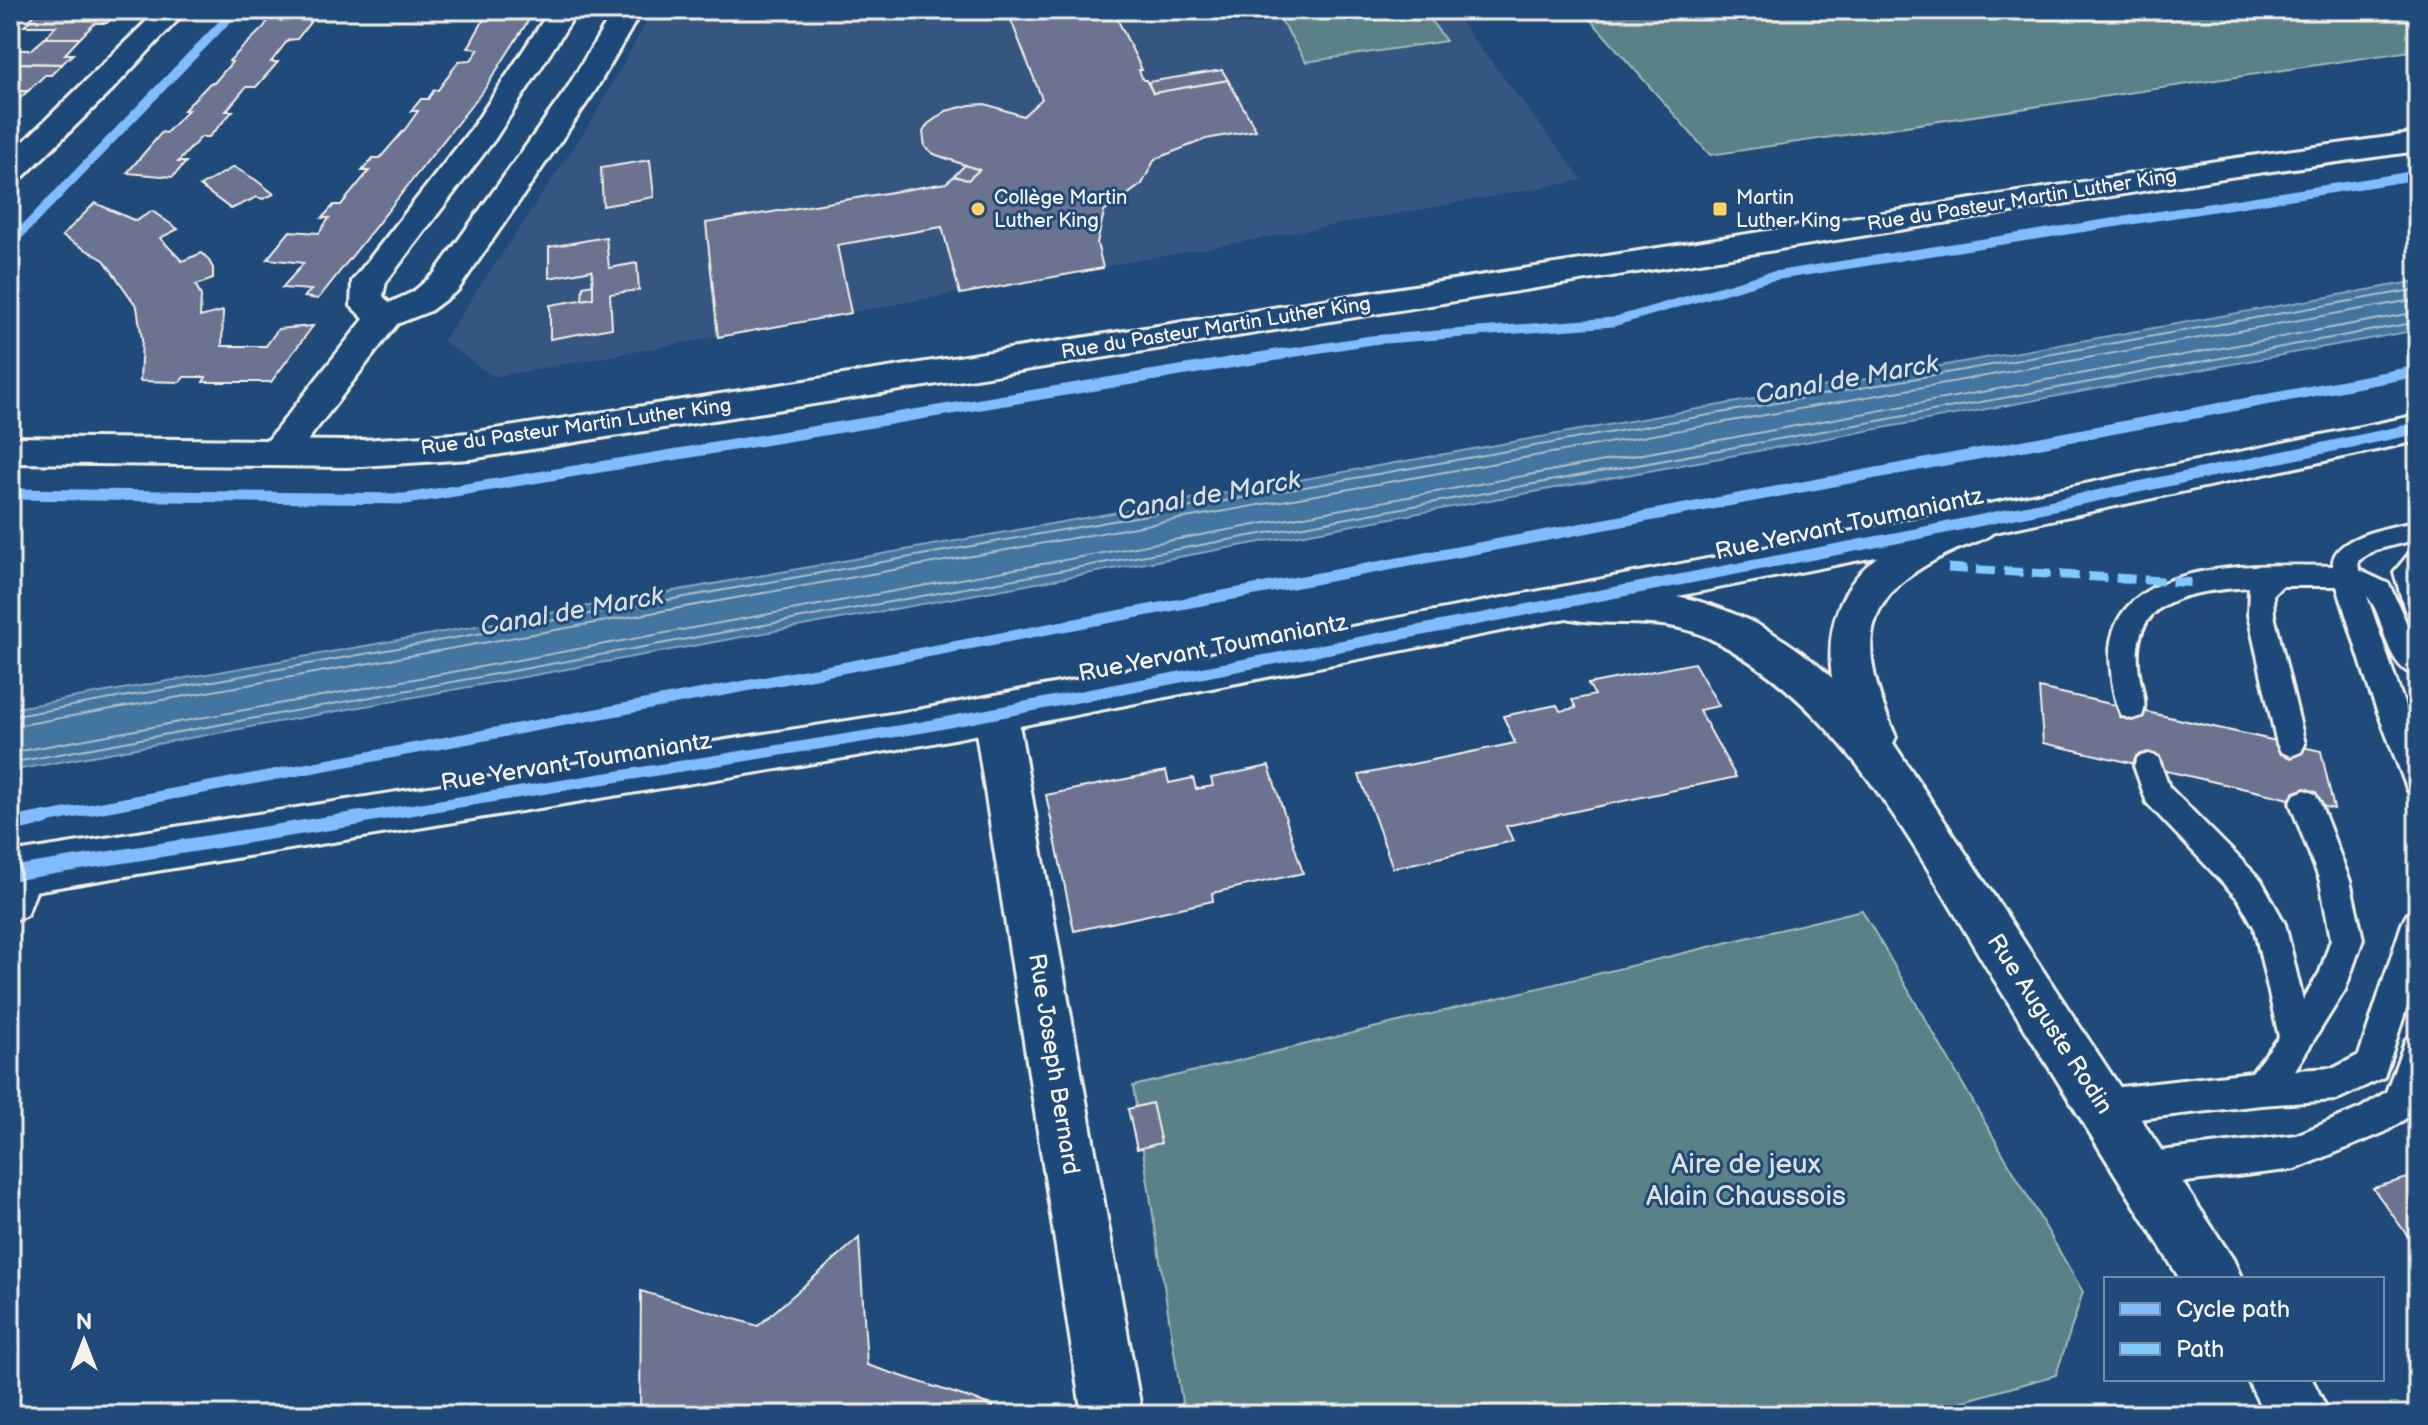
<svg xmlns="http://www.w3.org/2000/svg" width="2428" height="1425" viewBox="0 0 2428 1425" font-family="'Balsamiq Sans',sans-serif">
<style>
.built{fill:#365681}
.green{fill:#5a8188;stroke:#a7b9b8;stroke-width:2}
.water{fill:#4374a0;stroke:#8aa6bd;stroke-width:2}
.lines{fill:none;stroke-linecap:round;stroke-linejoin:round}
.shore{stroke:#adbfcb;stroke-width:2}
.building{fill:#6c7390;stroke:#f4f1e8;stroke-width:2}
.lane-casing{stroke:#f4f1e8;stroke-width:6}
.street-casing{stroke:#f4f1e8;stroke-width:6}
.secondary-casing{stroke:#f4f1e8;stroke-width:6}
.lane{fill:#1f4a7a;fill-rule:evenodd}
.street{fill:#1f4a7a;fill-rule:evenodd}
.secondary{fill:#1f4a7a;fill-rule:evenodd}
.quiet{stroke:#80caff;stroke-width:9;stroke-dasharray:19 9;stroke-linecap:butt}
.cycleway-far2-casing{stroke:#1f4a7a;stroke-width:13}
.cycleway-far1-casing{stroke:#1f4a7a;stroke-width:16}
.cycleway-casing{stroke:#1f4a7a;stroke-width:19}
.cycleway-far2{stroke:#80bcff;stroke-width:9}
.cycleway-far1{stroke:#80bcff;stroke-width:11}
.cycleway{stroke:#80bcff;stroke-width:14}
.poi-dot{fill:#ffd166;stroke:#1f4a7a;stroke-width:3}
.labels{text-anchor:middle;dominant-baseline:central;stroke-width:6;stroke-linejoin:round;paint-order:stroke}
.far-poi-label{font-size:20px;fill:#f4f1e8;stroke:#1f4a7a;text-anchor:start}
.far-street-label{font-size:20px;fill:#f4f1e8;stroke:#1f4a7a}
.street-label{font-size:24px;fill:#f4f1e8;stroke:#1f4a7a}
.water-label{font-size:26px;font-style:italic;fill:#d9dedd;stroke:#1f4a7a}
.near-park-label{font-size:28px;fill:#dde0da;stroke:#1f4a7a}
</style>
<rect width="100%" height="100%" fill="#1f4a7a"/>
<filter id="ink" filterUnits="userSpaceOnUse"><feTurbulence type="fractalNoise" baseFrequency=".0125" numOctaves="2"/><feDisplacementMap in="SourceGraphic" scale="16" xChannelSelector="R" yChannelSelector="G"/><feConvolveMatrix kernelMatrix="1 2 1 2 8 2 1 2 1" color-interpolation-filters="sRGB"/></filter>
<g filter="url(#ink)">
<!-- built -->
<path class="built" d="M653,10h798l132,170 -1089,197 -51,-36 149,-221z"/>
<!-- green -->
<g class="green">
<path d="M1275,10h148l23,31 -140,21z"/>
<path d="M1582,10h836v40l-708,105z"/>
<path d="M1862,910l221,382 -27,83 -142,40h-730l-51,-329z"/>
</g>
<!-- water -->
<path class="water" d="M2418,281v49l-2408,441v-62z"/>
<g class="lines">
<!-- shore -->
<g class="shore">
<path d="M10,717l2408,-428"/>
<path d="M10,727l2408,-428"/>
<path d="M10,753l2408,-441"/>
<path d="M10,763l2408,-441"/>
</g>
</g>
<!-- building -->
<g class="building">
<path d="M40,10h78l-2,3h-80z"/>
<path d="M274,10h38l-5,7 8,-1 -18,23 -9,1 -17,22h7l-22,25h-10l-20,24h7l-24,26h-8l-23,25h8l-13,15 -46,-4 35,-41 4,1 22,-23h-4l26,-27h4l18,-21 -3,-1 35,-34z"/>
<path d="M483,10h52l-49,77 -168,212 -14,-2 7,-7 -29,-2 22,-25 -37,-4 23,-28 29,2 10,-15h-7l12,-13h7l28,-34h-7l11,-13h7l26,-30 12,-17h-7l10,-12h7l6,-9h4l21,-29 12,-1 8,-11 -11,-1 20,-36h-7z"/>
<path d="M1007,10h106l29,60h-3l4,10h3l7,13 75,-13 28,50 -50,9 -51,20 -13,25 -38,28 -7,31 6,25 -143,26 -18,-67 -105,18 14,68 -133,24 -12,-114 240,-40 8,-7 14,4 11,-10 -45,-16 -9,-7 -2,-15 5,-8 18,-13 24,-6 15,-1 38,12 19,-17z"/>
<path d="M36,13h80l-9,10h-12l-15,15h-35l11,-12h-32z"/>
<path d="M45,38h35l-15,16h8l-11,10 -52,-1v-13h21z"/>
<path d="M10,63l52,1 -11,11h-6l-17,16h-18z"/>
<path d="M1222,70l6,10 -75,13 -5,-11z"/>
<path d="M10,91h18l-18,16z"/>
<path d="M650,160l4,37 -51,9 -2,-38z"/>
<path d="M965,165l14,5 -11,10 -14,-4z"/>
<path d="M234,167l22,13 18,14 -11,5 -6,-2 -26,12 -31,-23z"/>
<path d="M95,203l41,18 16,-10 26,18 -18,9 22,23 20,-8 6,6 5,9v11l-17,6 5,11 -1,21 23,-6 -1,35h44l12,-17 35,-3 -42,56h-68l3,-5h-22l-4,5 -40,-1 2,-42 -5,-32 -33,-47 -42,-24z"/>
<path d="M606,237l3,31 28,-5 2,27 -29,4 2,34 -62,11v-34l43,-7 -1,-28 -43,8v-31z"/>
<path d="M593,284v14l-11,2 1,-14z"/>
<path d="M1694,663l25,43 -20,4 37,67 -230,49 7,15 -120,27 -34,-93 156,-32 -12,-27 54,-11 3,6 16,-3 -4,-8 23,-5 -7,-11z"/>
<path d="M2039,688l282,63 13,58 -291,-66z"/>
<path d="M1269,766l34,107 -91,20 1,8 -139,30 -28,-136 120,-24 3,12 24,-5 3,11 17,-3 -2,-8z"/>
<path d="M1152,1103l9,40 -24,6 -9,-40z"/>
<path d="M2418,1175v75l-45,-62z"/>
<path d="M859,1238l8,127 127,41 -9,9h-345l1,-124 117,35z"/>
</g>
<g class="lines">
<!-- lane casing -->
<g class="lane-casing">
<g id="lane">
<path d="M2418,521v18l-43,11 -17,11 1,9 30,14 29,65v28c-36,-12 -30,-57 -51,-81l45,131 6,-1v68l-10,-3 -38,-99 -33,-106h-55l-9,9 1,20 31,129 -4,8 -10,4 -10,-4 -4,-8 -29,-129 1,-28c-60,5 -121,10 -110,87 2,14 9,29 3,42l-10,3 -10,-3c-9,-17 -11,-40 -12,-60 0,-100 154,-91 223,-90 -3,-31 62,-39 85,-45z"/>
<path d="M2418,551v76l-9,-3 -15,-52 15,-18z"/>
<path d="M2148,754l10,3 11,30 92,93 24,44 18,76 17,-28 11,-33 -11,-58 -30,-78 5,-9 10,-4 10,4 5,9 30,78 13,58 -18,51 -50,80 39,-2 25,-13 43,-131 5,-10 11,-4v63l-34,104 -48,23 -75,5 -158,18 -12,-5 -5,-12 5,-12 12,-5 149,-17 27,-35 -25,-110 -15,-27 -92,-97 -13,-37 4,-9z"/>
<path d="M2418,1034v63l-7,18 -26,17 -89,37 -153,18 -12,-5 -5,-12 5,-12 12,-5 153,-18 65,-27 25,-16 20,-53z"/>
</g>
</g>
<!-- street casing -->
<g class="street-casing">
<g id="street">
<path d="M550,10h28l-83,129 -109,143 -3,14 6,7 24,-11 21,-18 132,-184 48,-80h28l-47,81 -137,199 -28,21 -33,13 -106,138 -13,4 -13,-4 -6,-9 6,-9 99,-125 -13,-13 1,-25 120,-153z"/>
<path d="M1980,509l14,5 6,10c-9,16 -30,19 -47,27 -97,44 -96,96 -57,186l-3,6 340,516 9,20h-62c-61,-99 -123,-199 -185,-298 -77,-125 -148,-275 -286,-343 -51,-25 -105,-7 -154,-23l-6,-11 6,-11c18,-6 36,-5 55,-5 83,2 161,32 222,90 -13,-104 60,-142 148,-169z"/>
<path d="M995,695l16,5 6,13 125,702h-60l-109,-702 6,-13z"/>
<path d="M19,852l17,6 7,15 -16,42 -17,7v-67z"/>
<path d="M2247,1379h65l18,36h-65z"/>
</g>
</g>
<!-- secondary casing -->
<g class="secondary-casing">
<g id="secondary">
<path d="M158,10h29l-74,79 -92,90 -11,2v-26z"/>
<path d="M2418,133v18l-182,25 -1766,283 -123,8 -337,-4v-26l337,4 123,-8 1766,-275z"/>
<path d="M2418,415v26l-497,107 -998,197 -913,150v-42l913,-144 998,-191z"/>
</g>
</g>
<!-- lane -->
<use href="#lane" class="lane"/>
<!-- street -->
<use href="#street" class="street"/>
<!-- secondary -->
<use href="#secondary" class="secondary"/>
<!-- quiet -->
<path class="quiet" d="M1948,568l249,15"/>
<!-- cycleway-far2 casing -->
<g class="cycleway-far2-casing">
<g id="cycleway-far2">
<path d="M10,244l226,-234"/>
<path d="M1271,356l100,-16 242,-18 154,-45 651,-102"/>
</g>
</g>
<!-- cycleway-far1 casing -->
<g class="cycleway-far1-casing">
<g id="cycleway-far1">
<path d="M10,494l396,5 877,-145"/>
<path d="M34,820l2384,-449"/>
<path d="M348,820l575,-93 998,-194 497,-105"/>
</g>
</g>
<!-- cycleway casing -->
<g class="cycleway-casing">
<g id="cycleway">
<path d="M10,825l35,-7"/>
<path d="M10,874l351,-56"/>
</g>
</g>
<!-- cycleway-far2 -->
<use href="#cycleway-far2" class="cycleway-far2"/>
<!-- cycleway-far1 -->
<use href="#cycleway-far1" class="cycleway-far1"/>
<!-- cycleway -->
<use href="#cycleway" class="cycleway"/>
</g>
</g>
<!-- markers -->
<g class="poi-dot">
<circle cx="978" cy="209" r="8"/>
<rect x="1712" y="201" width="16" height="16" rx="4"/>
</g>
<g class="labels">
<!-- far-poi labels -->
<g class="far-poi-label">
<text x="994" y="198">Collège Martin<tspan x="994" dy="23">Luther King</tspan></text>
<text x="1736" y="198">Martin<tspan x="1736" dy="23">Luther King</tspan></text>
</g>
<!-- far-street labels -->
<g class="far-street-label">
<text transform="translate(2022 200) rotate(-9)">Rue du Pasteur Martin Luther King</text>
<text transform="translate(1216 328) rotate(-9)">Rue du Pasteur Martin Luther King</text>
<text transform="translate(576 427) rotate(-8)">Rue du Pasteur Martin Luther King</text>
</g>
<!-- street labels -->
<g class="street-label">
<text transform="translate(1849 524) rotate(-12)">Rue Yervant Toumaniantz</text>
<text transform="translate(1213 648) rotate(-11)">Rue Yervant Toumaniantz</text>
<text transform="translate(576 762) rotate(-9)">Rue Yervant Toumaniantz</text>
<text transform="translate(2050 1024) rotate(57)">Rue Auguste Rodin</text>
<text transform="translate(1054 1064) rotate(81)">Rue Joseph Bernard</text>
</g>
<!-- water labels -->
<g class="water-label">
<text transform="translate(1847 380) rotate(-10)">Canal de Marck</text>
<text transform="translate(1209 496) rotate(-10)">Canal de Marck</text>
<text transform="translate(572 612) rotate(-10)">Canal de Marck</text>
</g>
<!-- near-park labels -->
<g class="near-park-label">
<text x="1746" y="1164">Aire de jeux<tspan x="1746" dy="32">Alain Chaussois</tspan></text>
</g>
</g>
<!-- margin -->
<rect width="2428" height="1425" fill="none" stroke="#1f4a7a" stroke-width="40"/>
<rect x="20" y="20" width="2388" height="1385" fill="none" stroke="#f4f1e8" stroke-width="3" filter="url(#ink)"/>
<!-- legend -->
<rect x="2104" y="1277" width="280" height="104" fill="#1f4a7a" stroke="#748da6" stroke-width="2"/>
<rect x="2120" y="1303" width="40" height="12" fill="#80bcff" stroke="#748da6" stroke-width="2"/>
<text x="2176" y="1317" font-size="24" fill="#f4f1e8">Cycle path</text>
<rect x="2120" y="1343" width="40" height="12" fill="#80caff" stroke="#748da6" stroke-width="2"/>
<text x="2176" y="1357" font-size="24" fill="#f4f1e8">Path</text>
<!-- north arrow -->
<g transform="translate(84 1341)" stroke="#1f4a7a" stroke-width="6" paint-order="stroke">
<path d="M0-6L14 30L0 20L-14 30Z" fill="#f4f1e8"/>
<text y="-12" font-size="22" font-weight="bold" text-anchor="middle" fill="#f4f1e8">N</text>
</g>
</svg>
